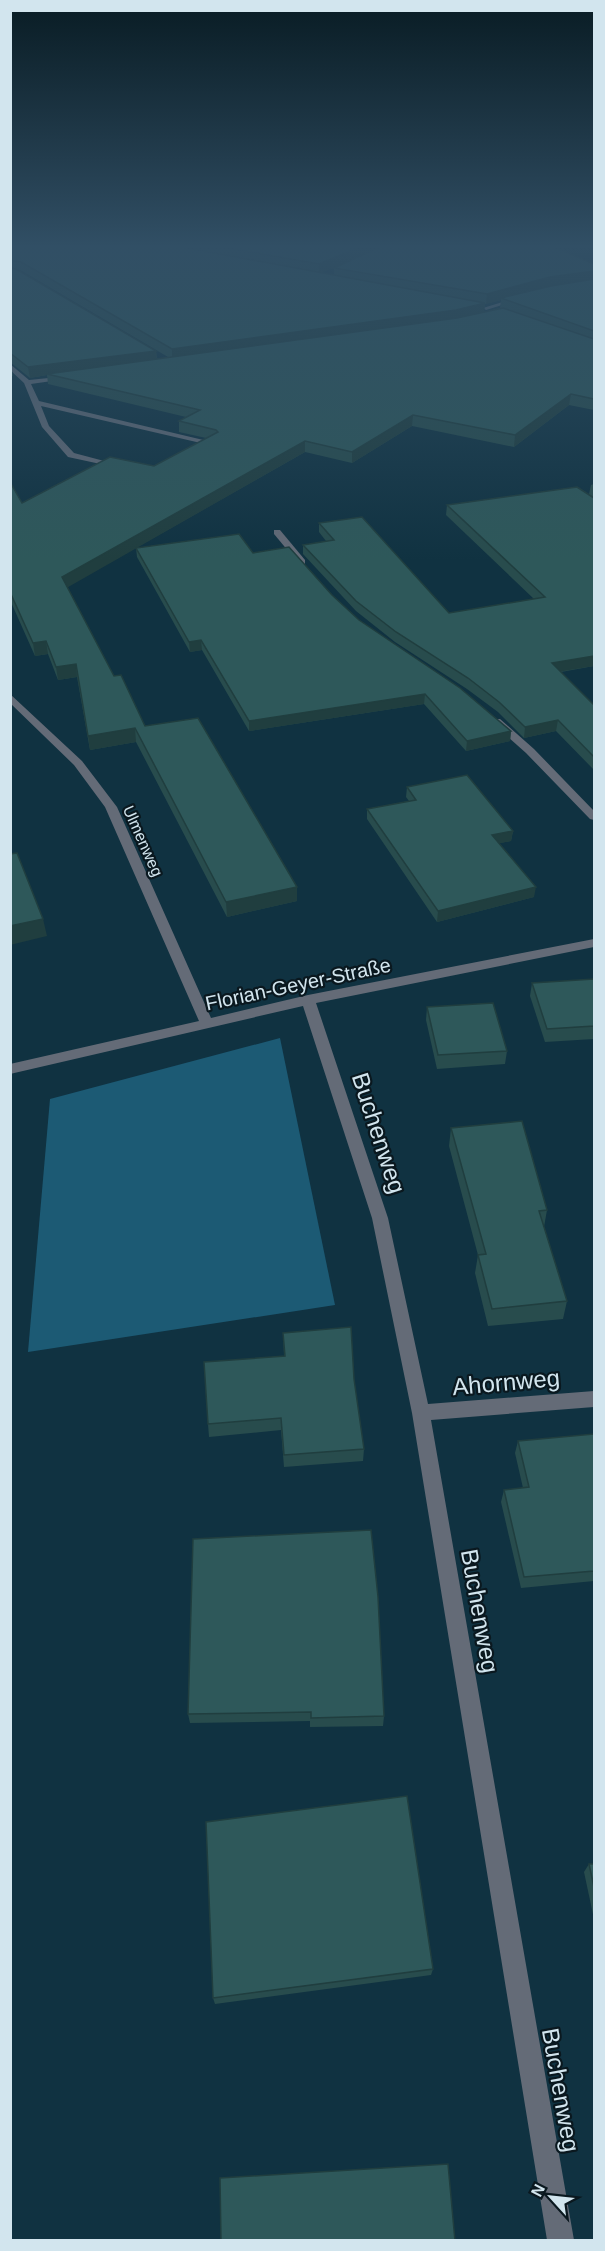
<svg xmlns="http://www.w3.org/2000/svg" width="605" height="2251" viewBox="0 0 605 2251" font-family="Arial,sans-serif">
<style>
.green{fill:#1c5a74}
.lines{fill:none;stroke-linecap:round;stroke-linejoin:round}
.minor{fill:#646b77;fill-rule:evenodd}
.wall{fill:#284c4d;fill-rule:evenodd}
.shaded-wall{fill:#203e3f}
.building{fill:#2e585a;stroke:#203e3f;stroke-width:1.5}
.labels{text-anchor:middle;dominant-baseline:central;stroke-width:4.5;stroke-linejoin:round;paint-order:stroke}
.far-street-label{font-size:16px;fill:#d2e5ee;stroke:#0a181f}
.street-label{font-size:20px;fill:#d2e5ee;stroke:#0a181f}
.near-street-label{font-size:24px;fill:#d2e5ee;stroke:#0a181f}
</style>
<rect width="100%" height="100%" fill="#103241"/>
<!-- green -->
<path class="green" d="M280,1038l55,267 -307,47 22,-253z"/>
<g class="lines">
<!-- minor -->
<g class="minor">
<path d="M516,298l5,1 -35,11 -3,-2z"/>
<path d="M10,364l19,16 39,-4 -2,3 -35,5 8,17 177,42 -12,6 -4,-2 5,-3 -164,-38 8,20 25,27 49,13 -4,2 -51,-11 -26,-30 -18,-44 -14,-13z"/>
<path d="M274,530h6l25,30v4h-6l-25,-30z"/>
<path d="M10,694l72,67 35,46 94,211 97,-23 286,-56v8l-278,56 72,215 40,186 166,-13v16l-163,13 143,820h-27l-135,-827 -40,-195 -69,-212 -293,68v-10l189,-43 -94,-214 -31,-42 -64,-62z"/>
<path d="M492,719h8l34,30 60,62v9l-4,-1 -64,-66 -34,-30z"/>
</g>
</g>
<!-- wall -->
<g class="wall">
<path d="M10,245h539l45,19v146l-25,-5 -55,42 -102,-21 -60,37 -47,-11 -238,135 47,89 31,50 152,175 -70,16 -91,-175 -46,8 -13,-73 -19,3 -10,-26 -13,2 -25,-56v-118l12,21 132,-37 52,-28 -27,-6v-11l7,-4 -138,-33 -1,-9 -17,3 -20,-16zM359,257l-25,11v8l-14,-3zM18,270l4,1 146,86 -11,2 -1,-8zM501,300l-1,8 -16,4 1,-8z"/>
<path d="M10,364l1,1 2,11 -3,-1z"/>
<path d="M594,484v182l-33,6 33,33v65l-38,-39 -32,7 -26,-26 -31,-23 -72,-47 -39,-31 -53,-57v-9l23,-4 -7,-9v-9l130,90 85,-14 -88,-84 1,-10 142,-11 2,-9z"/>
<path d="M136,548l117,5 79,42 27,25 152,111 -1,10 -44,10 -42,-47 -175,27 -47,-81 -12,2 -53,-95z"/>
<path d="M407,787l106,44 -2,10 -12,2 35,54 -97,25 -70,-103v-10l42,-8 -3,-4z"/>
<path d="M594,979v60l-49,3 -15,-46 2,-13z"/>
<path d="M427,1007l80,44 -2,13 -68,5 -11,-49z"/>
<path d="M451,1128l96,82 -3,17 23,74 -4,18 -75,7 -13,-53 3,-18 -29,-109z"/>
<path d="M283,1333l71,46 10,70 -1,12 -79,6 -3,-37 -72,7 -1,-13 76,-68z"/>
<path d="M594,1434v147l-73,7 -20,-86 3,-12 19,-2 -8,-35 3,-12z"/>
<path d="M193,1539l191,177 -1,10 -73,1v-6l-120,2 -2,-9z"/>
<path d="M589,1864h5v55l-10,-47z"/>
<path d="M433,1969l-2,6 -216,29 -2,-6z"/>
</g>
<!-- shaded-wall -->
<g class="shaded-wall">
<path d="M365,245h20l-66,29v-10z"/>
<path d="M594,271v9l-93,18v2l-15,4 1,-10 63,-17z"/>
<path d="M485,303l-1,10 -28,7 -284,40v-11z"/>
<path d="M156,351l1,11 -110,12v1l-17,3 -2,-11z"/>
<path d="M571,394l-2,11 -55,42 1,-12z"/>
<path d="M413,415l-1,11 -60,37v-11z"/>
<path d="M305,441v11l-242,138 -1,-13z"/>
<path d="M201,640l1,10 -12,2 -1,-10z"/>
<path d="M46,641l2,13 -13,2 -2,-13z"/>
<path d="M594,656v10l-43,7 1,-10z"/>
<path d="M76,664l1,13 -19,3 -2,-13z"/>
<path d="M425,694l-1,10 -175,27v-10z"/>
<path d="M558,720l-2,11 -32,7 1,-11z"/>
<path d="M135,728l1,14 -46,8 -2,-14z"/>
<path d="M511,731l-1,10 -44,10 1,-10z"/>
<path d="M513,831l-2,10 -20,4 1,-10z"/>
<path d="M297,887v14l-70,16 -1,-15z"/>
<path d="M536,887l-2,10 -97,25 1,-11z"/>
<path d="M43,919l4,17 -37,9v-19z"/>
</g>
<!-- building -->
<g class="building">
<path d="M15,245h156l314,58 -29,7 -284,39 -151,-87 -11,-2v-12z"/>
<path d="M211,245h154l-46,19z"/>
<path d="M384,245h165l45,19v7l-44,6 -63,17 -153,-26z"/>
<path d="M10,268l6,1 140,82 -128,16 -18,-14z"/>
<path d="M594,279v52l-93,-33 50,-12z"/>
<path d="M503,308l91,31v60l-23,-5 -56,41 -102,-20 -61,37 -47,-11 -243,136 52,99 7,-1 24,51 53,-8 99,169 -71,15 -91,-174 -47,8 -12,-72 -20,3 -10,-26 -13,2 -23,-51v-110l12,21 88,-46 44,9 64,-34 -2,-2 -37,-9 21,-11 -153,-36 410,-56z"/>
<path d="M577,487l17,11v158l-42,7 42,42v52l-36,-37 -33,7 -26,-25 -31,-24 -72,-46 -40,-31 -53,-56 31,-5 -15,-17 43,-6 87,96 96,-16 -98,-92z"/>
<path d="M239,534l14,19 36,-6 43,48 27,25 101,68 51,43 -44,10 -42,-47 -176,27 -48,-81 -12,2 -53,-94z"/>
<path d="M467,775l46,56 -21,4 44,52 -98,24 -71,-102 49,-9 -9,-13z"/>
<path d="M17,853l26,66 -33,7v-72z"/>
<path d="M594,979v47l-47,3 -15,-46z"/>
<path d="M493,1003l14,48 -69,4 -11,-48z"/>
<path d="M522,1121l25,89 -8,1 28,90 -75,8 -14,-54 8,-1 -35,-126z"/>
<path d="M351,1327l3,52 10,70 -80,6 -3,-37 -73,6 -4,-62 81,-6 -2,-23z"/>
<path d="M594,1434v137l-70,6 -20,-87 25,-3 -11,-46z"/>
<path d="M371,1530l7,67 6,119 -73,2v-6l-123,2 5,-175z"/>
<path d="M407,1796l26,173 -220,29 -7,-176z"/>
<path d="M589,1864h5v23z"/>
<path d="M448,2164l7,77h-234l-1,-63z"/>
</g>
<!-- sky -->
<linearGradient id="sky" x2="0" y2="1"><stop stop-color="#091c24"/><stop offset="0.44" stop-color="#314f65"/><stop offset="1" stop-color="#314f65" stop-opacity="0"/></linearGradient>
<rect width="605" height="560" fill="url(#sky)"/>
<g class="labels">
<!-- far-street labels -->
<g class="far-street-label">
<text transform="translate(143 841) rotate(66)">Ulmenweg</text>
</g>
<!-- street labels -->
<g class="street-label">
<text transform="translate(298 984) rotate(-12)">Florian-Geyer-Straße</text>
</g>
<!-- near-street labels -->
<g class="near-street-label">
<text transform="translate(379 1133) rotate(72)">Buchenweg</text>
<text transform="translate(506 1382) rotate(-5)">Ahornweg</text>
<text transform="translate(480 1611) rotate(80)">Buchenweg</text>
<text transform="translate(561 2090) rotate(80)">Buchenweg</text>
</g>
</g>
<!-- border -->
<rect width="605" height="2251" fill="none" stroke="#d2e5ee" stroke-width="24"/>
<!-- north arrow -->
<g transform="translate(551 2197) rotate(297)" stroke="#0a181f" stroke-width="4.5" paint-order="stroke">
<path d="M0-4.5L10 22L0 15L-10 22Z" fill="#d2e5ee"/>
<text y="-9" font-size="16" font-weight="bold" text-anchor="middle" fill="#d2e5ee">N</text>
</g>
</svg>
